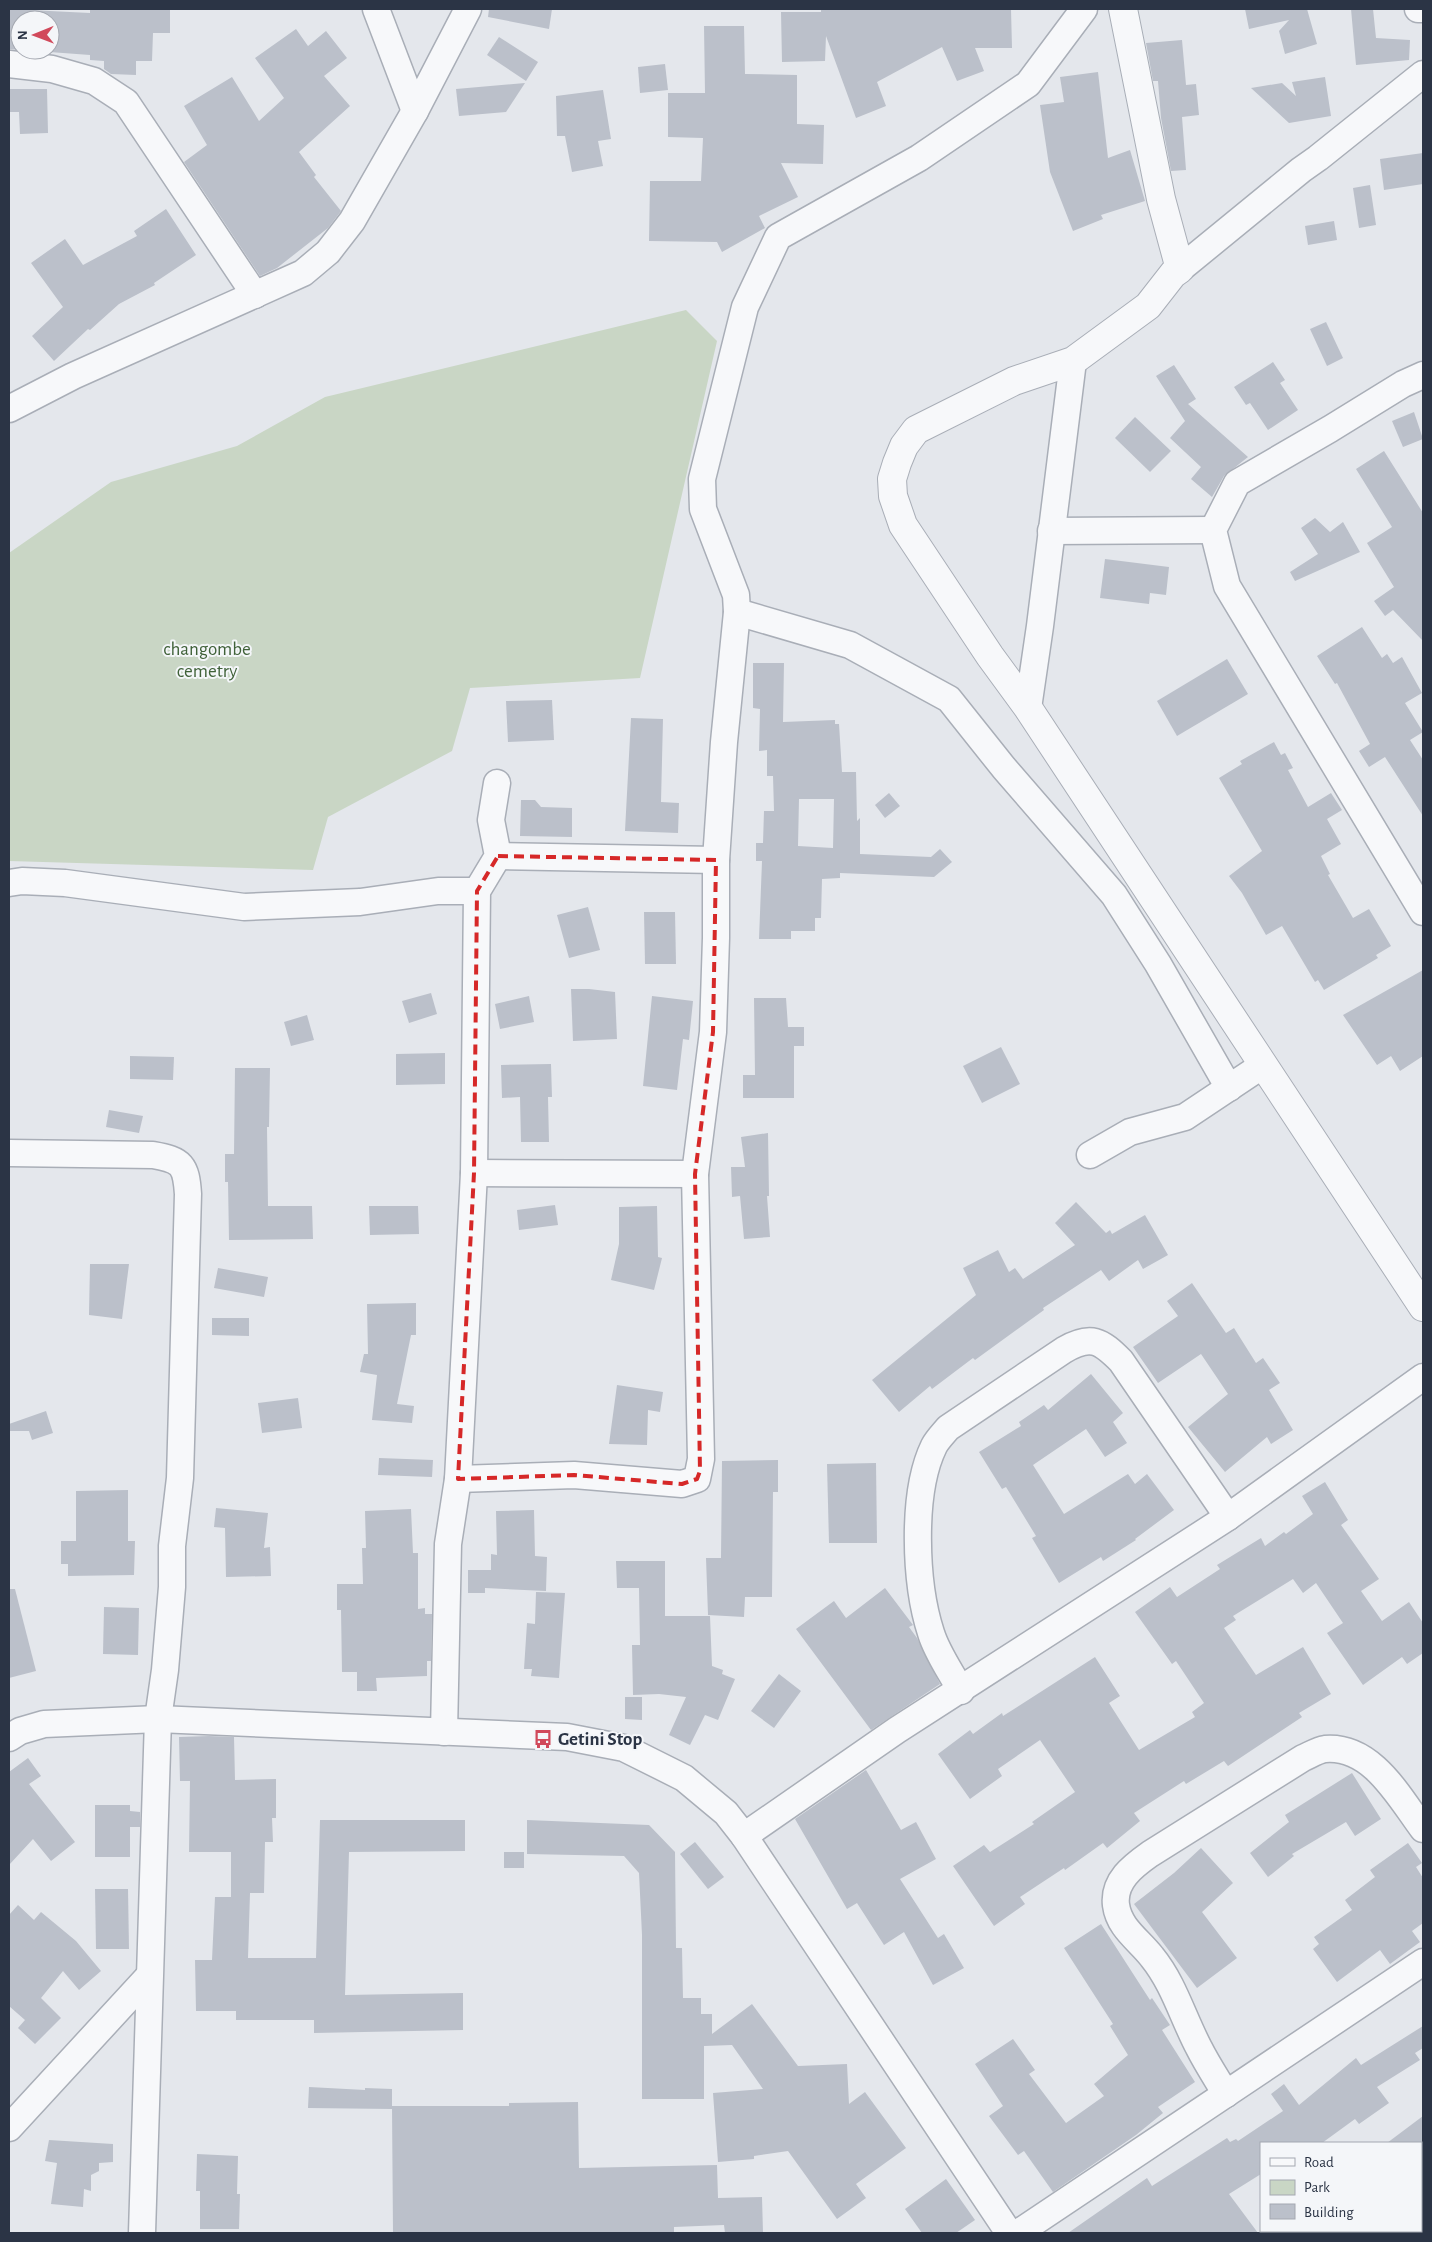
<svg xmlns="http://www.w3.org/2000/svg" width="1432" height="2242" viewBox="0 0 1432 2242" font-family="'Alegreya Sans',sans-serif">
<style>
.green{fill:#c9d6c5}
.building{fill:#bbc0ca;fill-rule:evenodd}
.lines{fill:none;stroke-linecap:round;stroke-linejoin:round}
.minor-casing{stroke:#a9aeb7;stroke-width:29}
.tertiary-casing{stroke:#a9aeb7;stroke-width:30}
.minor{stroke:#f7f8fa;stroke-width:26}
.tertiary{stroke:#f7f8fa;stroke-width:28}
.marked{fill:none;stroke:#d62828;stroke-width:4;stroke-dasharray:10 6;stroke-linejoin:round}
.labels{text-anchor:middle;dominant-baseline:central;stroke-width:4;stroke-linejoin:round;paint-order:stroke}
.park-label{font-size:19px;fill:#3f6138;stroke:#f4f6f9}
.poi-label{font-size:19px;font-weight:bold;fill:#2b3445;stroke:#f4f6f9;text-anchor:start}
</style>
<rect width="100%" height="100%" fill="#e4e7ec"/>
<!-- green -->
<path class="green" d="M686,310l31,31 -77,337 -170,10 -18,63 -124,66 -15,53 -304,-9v-308l102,-71 126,-36 88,-49z"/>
<!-- building -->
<g class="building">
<path d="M9,9l81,4v-4h80v24h-17l-1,28h-16v14l-25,-1 -7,-5v-8l-14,-1v-5l-81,-6zM20,20h30v30h-30z"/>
<path d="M489,9h63l-3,20 -61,-12z"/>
<path d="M821,9h190l1,39h-37l9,23 -27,10 -15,-34 -65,35 9,24 -30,12 -30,-82 -1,25 -43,1 -1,-50h40z"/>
<path d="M1245,9h62l10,35 -32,10 -6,-23 10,-11 -40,9z"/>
<path d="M1351,9h22l3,29 34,2 -1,20 -53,5z"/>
<path d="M704,26h40l1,48 52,1v49l27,1 -1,39 -42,-1 17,34 -39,19 6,12 -43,24 -5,-10 -68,-1 1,-60h51l2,-43 -35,-1v-44h37z"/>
<path d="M296,29l12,17 18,-15 21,27 -23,18 26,30 -51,46 17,23 -2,2 27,34 -13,17 -51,40 -17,8 -76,-114 23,-17 -23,-39 48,-29 27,44 25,-23 -29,-40z"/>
<path d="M499,37l39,25 -12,19 -39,-26z"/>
<path d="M1182,40l4,45 10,-1 3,31 -17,2 4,53 -15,1 -10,-53 -3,-37h-5l-7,-38z"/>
<path d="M665,64l3,26 -28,3 -2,-26z"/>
<path d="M1098,72l10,86 22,-8 15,51 -44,14 2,4 -30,12 -23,-59 -10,-67 24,-3 -4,-25z"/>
<path d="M1325,77l6,39 -42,7 -38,-35 31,-5 14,13 -4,-14z"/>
<path d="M525,83l-19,29 -47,4 -3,-27z"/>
<path d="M9,89h38l1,44 -28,1 -1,-22h-10z"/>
<path d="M603,90l8,49 -13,2 5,25 -31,6 -7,-36h-8l-1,-40z"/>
<path d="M1423,153v31l-39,6 -4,-31z"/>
<path d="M1370,185l6,40 -17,3 -6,-40z"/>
<path d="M166,209l30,46 -42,28 1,2 -36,19 -29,26 -2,-1 -34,32 -22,-25 31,-29 -32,-44 34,-24 18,26 54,-29 -3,-5z"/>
<path d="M1334,221l3,19 -29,5 -3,-19z"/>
<path d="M1326,322l17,36 -16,8 -17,-37z"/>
<path d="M1273,362l12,18 -5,3 18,27 -30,20 -18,-27 -4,2 -12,-18z"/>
<path d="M1174,365l22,34 -8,5 60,53 -24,19 -12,21 -21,-18 10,-12 -31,-29 15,-17 -29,-45z"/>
<path d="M1414,412l9,27 -20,8 -11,-26z"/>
<path d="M1135,417l36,34 -21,21 -35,-34z"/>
<path d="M1384,451l39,62v128l-30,-31 -8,6 -11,-15 20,-14 -27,-44 25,-16 -36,-58z"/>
<path d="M1315,518l15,14 13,-10 17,30 -65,29 -5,-9 28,-18 -17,-26z"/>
<path d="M1105,559l64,8 -3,28 -16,-2 -1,11 -49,-6z"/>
<path d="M1362,627l20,31 5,-4 6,9 9,-6 20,36 -17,10 18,29 -13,8 13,20v56l-38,-59 -16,10 -10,-16 11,-7 -33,-61 -2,1 -18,-28z"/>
<path d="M1227,659l21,35 -71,42 -20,-35z"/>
<path d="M753,663h31l-1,59 52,-2v4h4l3,48h14l1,49 3,-3v36l71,3 9,-8 12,13 -18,15 -94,-4v5l-18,1 -1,39h-6v13h-24v8h-32l3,-78h-6v-18h7l1,-32h10l-1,-35h-6v-26l-8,1 1,-42 -7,-1zM799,799h35l-1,49 -35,-2z"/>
<path d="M552,700l2,40 -46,2 -2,-41z"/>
<path d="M631,718l32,1 -2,83 18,1 -1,30 -53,-2z"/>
<path d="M1274,742l7,13 4,-2 8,15 -5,2 20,37 23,-14 11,17 -15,9 14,25 -20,12 9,18 -2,1 25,43 16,-9 22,37 -15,9 2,3 -54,32 -6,-10 -3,2 -33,-56 -16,9 -24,-42 -13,-17 33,-25 -43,-73 23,-14 -2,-3z"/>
<path d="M889,793l11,13 -15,12 -10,-13z"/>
<path d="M521,800h14l6,7 31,1v29l-52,-1z"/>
<path d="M588,907l12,43 -31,8 -12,-43z"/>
<path d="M644,912h31l1,52h-31z"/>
<path d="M1423,970v86l-23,15 -9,-15 -14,9 -34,-50z"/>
<path d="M571,989h18l26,3 2,47 -44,2z"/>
<path d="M431,993l6,21 -28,9 -7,-22z"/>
<path d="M529,996l5,26 -34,7 -5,-25z"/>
<path d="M652,996l41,5 -4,39 -6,-1 -6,51 -34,-4z"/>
<path d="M754,998h32l2,29h16v19h-10v52h-51v-23h12z"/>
<path d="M307,1015l7,25 -23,6 -7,-24z"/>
<path d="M1001,1047l19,37 -38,19 -19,-37z"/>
<path d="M445,1053v31l-49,1v-31z"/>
<path d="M130,1056l44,1 -1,23 -43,-1z"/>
<path d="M551,1064l1,33h-4l1,45h-28l-1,-45 -18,1 -1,-33z"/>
<path d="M235,1068h35l-1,59h-2l1,79h44l1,33 -84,1 -1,-58h-3v-28h9z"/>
<path d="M109,1110l34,6 -4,17 -33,-6z"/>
<path d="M768,1133l1,63h-2l3,41 -26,2 -4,-43 -8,1 -1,-30h14l-4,-30z"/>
<path d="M1076,1202l30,31 4,-3 2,4 33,-19 23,40 -25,14 -5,-9 -29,21 -8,-11 -58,38 1,2 -69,50 -2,-2 -41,31 -2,-3 -31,26 -27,-32 104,-85 -13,-27 35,-18 11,22 6,-4 8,11 52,-34 -20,-22z"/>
<path d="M555,1205l3,20 -39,5 -2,-20z"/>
<path d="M369,1206h49l1,28 -49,1z"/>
<path d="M657,1206l1,51 4,1 -8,32 -43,-10 8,-36v-37z"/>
<path d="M90,1264h39l-7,55 -33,-4z"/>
<path d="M218,1268l50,9 -4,20 -50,-9z"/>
<path d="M1192,1283l34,50 8,-5 22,35 7,-5 17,25 -11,7 24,40 -22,14 -4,-7 -42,35 -37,-45 40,-33 -27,-40 -43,29 -25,-36 45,-31 -11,-15z"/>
<path d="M416,1303v32h-5l-14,69 17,2 -2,17 -40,-3 5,-45 -17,-3 4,-18h4l-1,-50z"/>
<path d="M212,1318h37v18l-37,-1z"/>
<path d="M1091,1374l32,39 -10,9 14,21 -22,14 -19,-28 -53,36 31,49 64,-40 7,10 12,-10 27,36 -39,29 1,1 -33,21 -2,-4 -42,26 -27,-45 4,-2 -30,-49 -4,2 -23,-37 42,-26 -2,-4 25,-17 4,5z"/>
<path d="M617,1385l46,7 -3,20 -12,-2 -1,35 -38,-1z"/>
<path d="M298,1398l4,30 -40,5 -4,-30z"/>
<path d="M46,1411l7,22 -21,7 -3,-9h-20v-7z"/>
<path d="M379,1458l54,2 -1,17 -54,-2z"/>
<path d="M778,1460v32h-5l-1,105h-27l-1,20 -36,-2 -2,-57h15l1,-97z"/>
<path d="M876,1463l1,80h-48l-2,-79z"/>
<path d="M1325,1482l23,38 -7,5 38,54 -18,12 21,30 27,-19 14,21v30l-16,11 -5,-7 -39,28 -36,-52 16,-10 -27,-40 -13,10 -10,-14 -60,37 3,4 -12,8 32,47 47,-28 28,47 -32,19 3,4 -74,49 -4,-5 -38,23 -2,-3 -50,32 6,8 -33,27 -4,-5 -38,27 -1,-2 -44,29 5,7 -31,22 -41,-60 31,-21 6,7 44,-28 -2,-2 43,-30 -35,-52 -42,29 4,7 -32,23 -32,-45 32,-24 3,4 29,-21 1,3 92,-59 25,39 -11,7 30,47 56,-33 -3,-5 12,-9 -28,-42 -4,3 -37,-52 35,-25 7,10 43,-28 -3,-4 44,-27 4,8 19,-14 2,2 27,-20 -11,-18z"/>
<path d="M128,1490v51h7l-1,34 -66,1v-12h-7v-23h15v-50z"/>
<path d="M216,1508l52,5 -4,35 6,-1 1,29 -45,1 -1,-49 -11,-1z"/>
<path d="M411,1509l2,44h5v56l7,-1v6h7l-1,47h-4v15l-51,2 1,13h-20v-19h-15l-1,-62h-4v-26h26l-1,-36h4l-1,-37z"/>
<path d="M534,1510l1,46 12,1 -1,34 -61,-3v5h-17v-23h23v-16l6,1 -1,-44z"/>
<path d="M616,1561h49v55h45l2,50 11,4 -1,4 13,5 -17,41 -13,-5 -15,30 -21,-10 17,-38 -27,-3 -26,1 -1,-50h8l-1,-57h-22z"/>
<path d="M885,1588l28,37 -4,2 8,11 23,46 -69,46 -75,-101 38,-28 12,17z"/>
<path d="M9,1589h6l21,82 -27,7z"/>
<path d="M536,1592l29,1 -6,85 -28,-2 1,-7h-8l3,-46 8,1z"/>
<path d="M104,1607l35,1 -1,47 -35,-1z"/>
<path d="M779,1674l22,17 -27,37 -23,-17z"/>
<path d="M625,1697h17v23l-17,-1z"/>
<path d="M209,1736l25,1 1,43 41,-1v39h-4l1,24h-8l-1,51h-14l-2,65h68l4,-138h145v31l-116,1 -4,143 118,-2v37l-149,3v-13h-78v-9h-40l-1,-51h17l3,-63h16v-45h-42l1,-71h-10l-1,-44z"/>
<path d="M28,1758l13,18 -12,8 46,58 -24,19 -18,-22 -24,26v-93z"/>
<path d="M866,1770l35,60 15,-8 20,37 -36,20 38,59 6,-4 20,34 -31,17 -29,-53 -20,13 -27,-42 -10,6 -52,-90z"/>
<path d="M1352,1773l29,46 -26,17 -9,-14 -54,32 2,2 -26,21 -18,-24 39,-31 -4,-7z"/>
<path d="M95,1805h35v6l10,1v15h-10v30h-35z"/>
<path d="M527,1820l122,5 26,27 1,96h6l1,50h18v16h11v20l40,-30 46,62 49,-2 2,40 16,-12 41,56 -50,36 10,14 -29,21 -49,-68 -34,5v3l-36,3 -5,-69 50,-4 -31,-44 -28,1v53h-62v-164l-3,-62 -15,-17 -97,-2z"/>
<path d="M695,1842l29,35 -16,12 -28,-35z"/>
<path d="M1408,1843l14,20 -6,4 7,11v45l-11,8 8,11 -30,22 -10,-14 -43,32 -24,-33 6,-5 -5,-7 38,-27 -7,-10 30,-23 -5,-7z"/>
<path d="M1201,1848l32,35 -31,29 35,46 -40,30 -63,-84 40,-31z"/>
<rect x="504" y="1852" width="20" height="16"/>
<path d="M95,1889h33l1,60h-33z"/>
<path d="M18,1905l16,15 7,-8 35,29 25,30 -22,19 -16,-19 -22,27 20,20 -26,26 -17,-16 7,-8 -16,-14v-91z"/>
<path d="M1101,1924l49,76 2,-2 18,27 -8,5 33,52 -37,25 5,6 -27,22 -83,57 -29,-41 -6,4 -29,-39 14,-10 -28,-42 38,-25 22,31 -6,4 37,49 38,-27 -10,-12 34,-29 -18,-29 3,-2 -49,-76z"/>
<path d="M1423,2026v22l-8,5 5,7 -43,27 12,16 -30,21 -4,-5 -33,24h-61v31l-32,20 29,39h-190l79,-55 5,8 75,-48 3,4 6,-3 2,2 45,-30 -12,-17 13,-10 15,21 57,-47 5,7z"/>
<path d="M309,2087l56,3v-2l27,1v20l-84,-1z"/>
<path d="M578,2102l1,66 138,-3 1,33 44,-1 1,36h-38l-1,-8 -50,2v6h-281l-1,-127h117v-3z"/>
<path d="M1423,2116v27h-36z"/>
<path d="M49,2140l64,4v18l-14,1v8l-8,4v16l-7,-2 -1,18 -32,-3 6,-41 -12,-2z"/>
<path d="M197,2154l41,2 -1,38h3l-1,35h-39v-38h-4z"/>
<path d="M946,2179l29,41 -19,13h-34l-17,-24z"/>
</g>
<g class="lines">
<!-- minor casing -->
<g class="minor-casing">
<g id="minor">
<path d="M376,9l39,102"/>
<path d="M1418,9h5"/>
<path d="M9,64l43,5 42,12 32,21 129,193"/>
<path d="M1180,269l121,-99 17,-12 105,-84"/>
<path d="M1423,375l-20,9 -73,45 -93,54 -24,47 14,56 196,326"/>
<path d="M9,409l64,-33 230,-103 25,-21 24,-31 63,-110 53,-102"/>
<path d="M1051,531l162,-1"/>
<path d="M737,612l113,33 99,54 55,69 110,127 44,69 71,124"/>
<path d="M1028,708l12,-82 33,-265"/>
<path d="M498,856l218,4"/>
<path d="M9,883l13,-2 43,2 179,24 116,-5 78,-11h39"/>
<path d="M9,1153l144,2c29,5 33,10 35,39l-8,284 -8,68v41l-7,83 -7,49 -16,514"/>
<path d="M1090,1155l40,-23 55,-15 78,-52"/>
<path d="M474,1173l221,1"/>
<path d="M458,1479l116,-4 108,9 15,-5 4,-20 -6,-285 18,-142 3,-94v-78l8,-118 13,-130 -1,-17 -33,-86 -1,-30 43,-172 33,-70 141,-79 109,-74 56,-75"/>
<path d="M961,1691c-10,-19 -24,-38 -30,-58 -16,-49 -20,-140 3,-187 3,-6 9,-12 14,-18l116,-78c27,-16 37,-9 57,11l107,156"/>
<path d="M444,1732l4,-188 10,-65 16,-306 3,-282 21,-35 -7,-36 6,-37"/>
<path d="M9,1738l11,-7 24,-7 114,-5 409,18 57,11 60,30 42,35 18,23 265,397"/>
<path d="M744,1836l153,-106 331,-213 195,-140"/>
<path d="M1226,2094c-9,-15 -19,-30 -27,-46 -16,-30 -25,-64 -47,-91 -13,-17 -33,-29 -36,-52 -3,-24 17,-39 34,-51l153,-96c7,-3 15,-8 22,-9 47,-4 74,48 98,80"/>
<path d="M9,2128l139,-151"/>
<path d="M1018,2233l405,-271"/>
</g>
</g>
<!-- tertiary casing -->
<g class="tertiary-casing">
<path id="tertiary" d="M1123,9l38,190 19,70 -7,5 -25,32 -75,55 -59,20 -98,49 -12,16 -7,17 -5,16 1,17 10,29 87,131 38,52 395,599"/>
</g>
<!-- minor -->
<use href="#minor" class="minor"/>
<!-- tertiary -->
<use href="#tertiary" class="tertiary"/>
</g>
<!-- marked area -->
<path class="marked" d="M498,856l218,4 -3,172 -18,142 5,297 -3,8 -15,5 -108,-9 -116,4 16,-306 3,-282z"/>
<!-- icons -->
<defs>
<g id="bus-bare" transform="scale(1.5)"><path d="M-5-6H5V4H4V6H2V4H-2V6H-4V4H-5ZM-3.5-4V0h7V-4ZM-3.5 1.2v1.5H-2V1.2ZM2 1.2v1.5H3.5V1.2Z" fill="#d1495b" stroke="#f4f6f9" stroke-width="2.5" paint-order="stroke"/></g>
</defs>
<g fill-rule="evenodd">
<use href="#bus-bare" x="543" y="1739"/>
</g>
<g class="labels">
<!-- park labels -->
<g class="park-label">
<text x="207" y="649">changombe<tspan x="207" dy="22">cemetry</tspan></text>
</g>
<!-- poi labels -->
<g class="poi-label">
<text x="558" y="1739">Getini Stop</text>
</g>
</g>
<!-- border -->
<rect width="1432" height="2242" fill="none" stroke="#2b3445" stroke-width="20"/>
<!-- legend -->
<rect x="1260" y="2142" width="162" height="90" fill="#f4f6f9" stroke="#a4a8b1"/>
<rect x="1270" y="2158" width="25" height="8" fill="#f7f8fa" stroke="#a4a8b1"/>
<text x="1304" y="2167" font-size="15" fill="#2b3445">Road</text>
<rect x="1270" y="2180" width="25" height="15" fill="#c9d6c5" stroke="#a4a8b1"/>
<text x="1304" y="2192" font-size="15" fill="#2b3445">Park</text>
<rect x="1270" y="2204" width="25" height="15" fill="#bbc0ca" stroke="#a4a8b1"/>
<text x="1304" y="2217" font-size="15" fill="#2b3445">Building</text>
<!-- north arrow -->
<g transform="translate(35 35) rotate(269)"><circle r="24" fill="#f4f6f9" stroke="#a4a8b1"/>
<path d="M0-4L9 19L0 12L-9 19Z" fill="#d1495b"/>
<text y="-8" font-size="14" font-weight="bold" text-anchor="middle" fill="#2b3445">N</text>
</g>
</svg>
